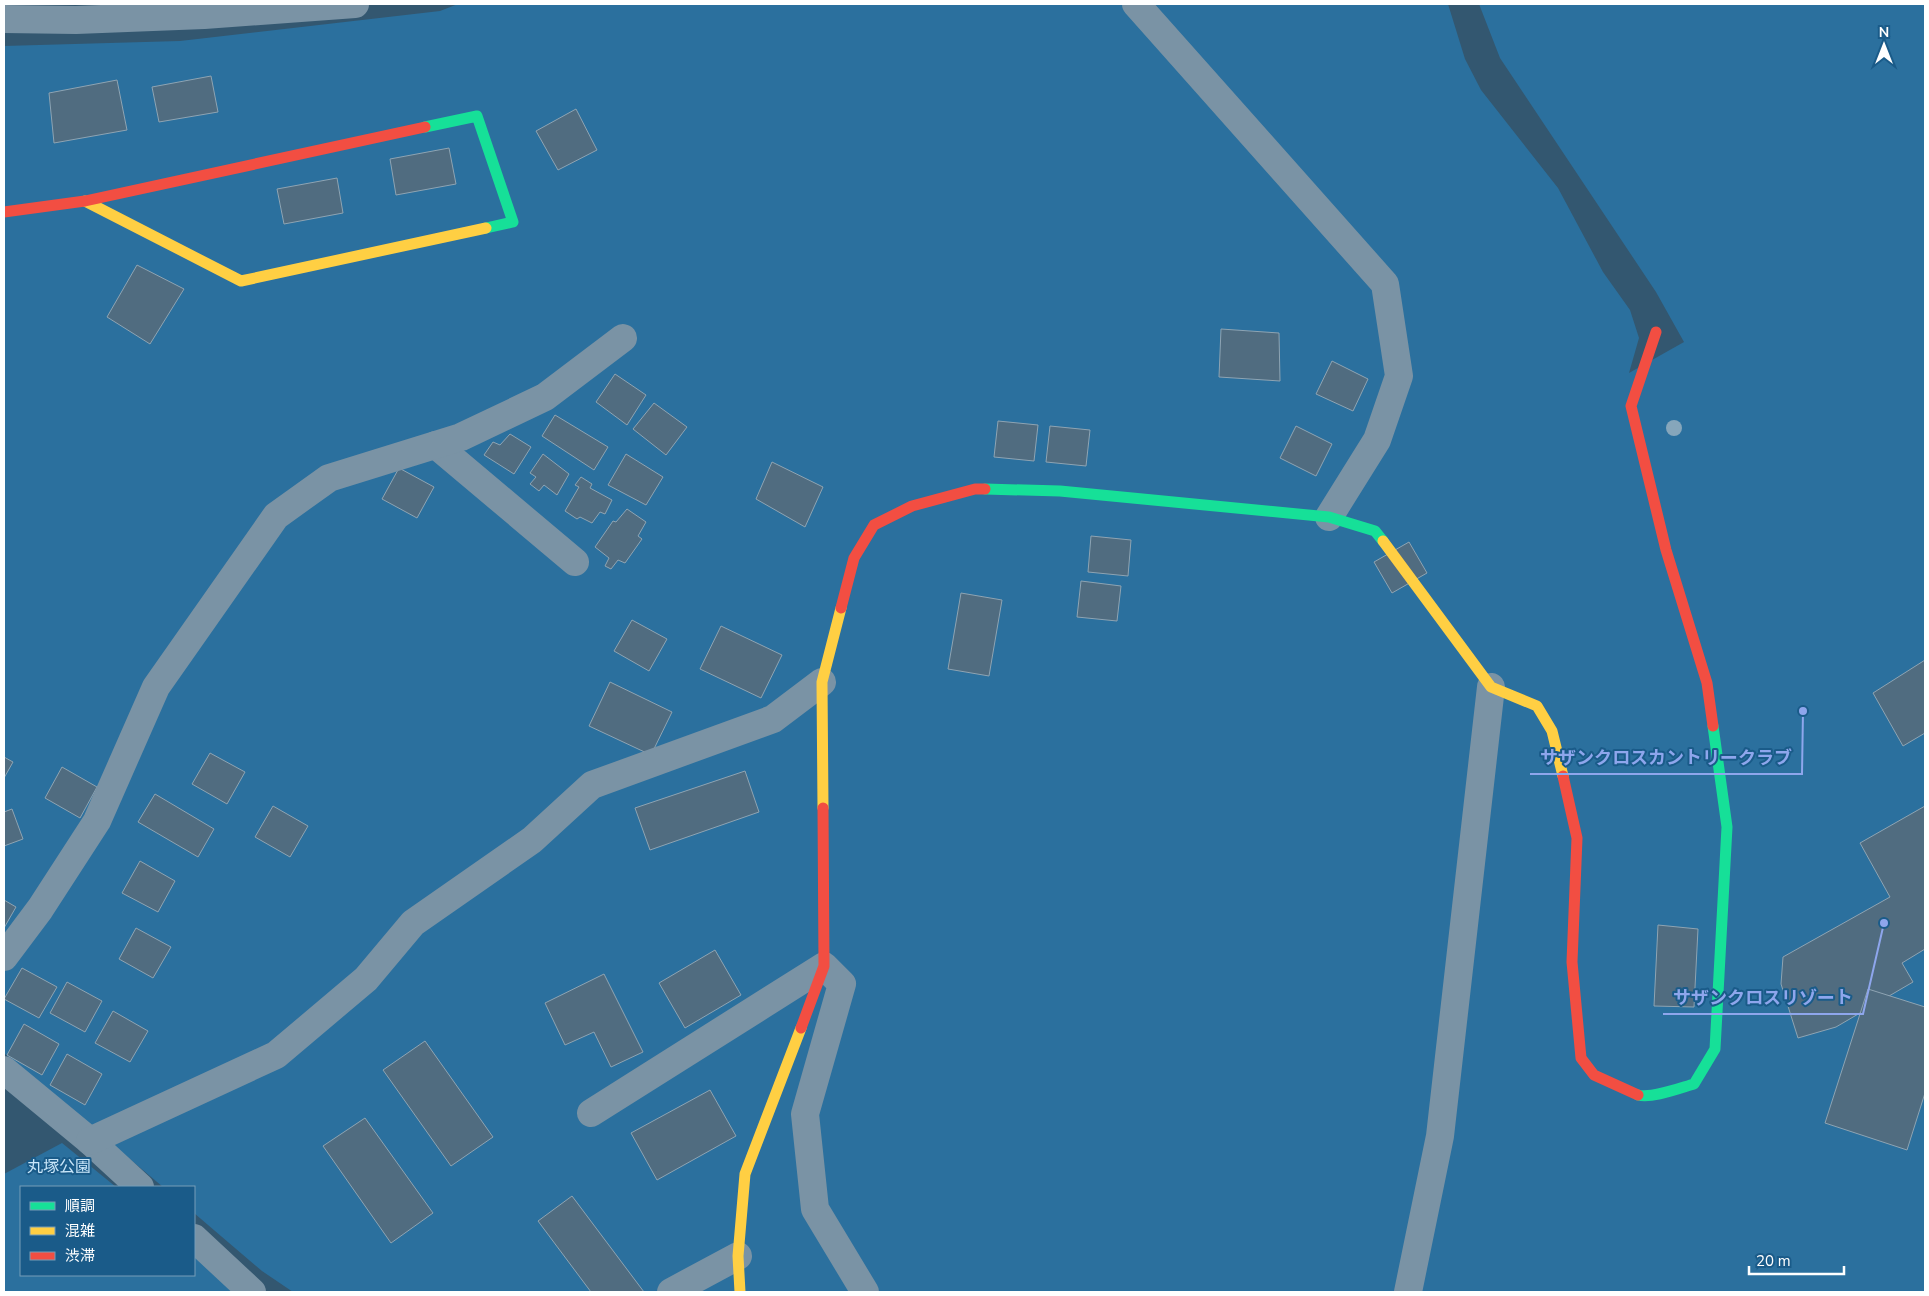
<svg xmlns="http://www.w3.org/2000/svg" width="1929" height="1296" viewBox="0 0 1929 1296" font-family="'Nunito Sans','Noto Sans JP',sans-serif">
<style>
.green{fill:#2b709e}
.building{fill:#506c80;stroke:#8ea4b3}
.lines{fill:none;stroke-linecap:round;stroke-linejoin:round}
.street{stroke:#7a93a5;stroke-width:28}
.fast{stroke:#16e098;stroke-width:11}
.slow{stroke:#ffcf43;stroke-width:11}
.jam{stroke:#f24e42;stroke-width:11}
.tree{fill:#86a6bb}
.labels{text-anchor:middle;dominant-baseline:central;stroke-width:4;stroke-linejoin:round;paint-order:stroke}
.park-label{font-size:16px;fill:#c9e6f9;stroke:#1a5b89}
.leader{fill:none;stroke:#8ea6ec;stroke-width:2}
.callout-dot{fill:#8ea6ec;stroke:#1a5b89;stroke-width:2}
.callout-label{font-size:18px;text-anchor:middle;font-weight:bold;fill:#8ea6ec;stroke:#1a5b89;stroke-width:4;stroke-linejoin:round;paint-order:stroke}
</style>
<rect width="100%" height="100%" fill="#335770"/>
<!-- green -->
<g class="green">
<path d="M458,4h990l17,55 16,31 77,98 45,84 27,38 9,28 -10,35 55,-31 -28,-50 -156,-234 -21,-54h446v1288h-1632l-31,-21 -68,-58v-26h-31l-159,-134v-1007l176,-5 260,-30z"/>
<path d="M62,1143l54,44h-95v88h173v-23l42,40h-232v-118z"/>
</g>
<!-- building -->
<g class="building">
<path d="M211,76l7,36 -59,10 -7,-35z"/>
<path d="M117,80l10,50 -73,13 -5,-50z"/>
<path d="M576,109l21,41 -39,20 -22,-39z"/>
<path d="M449,148l7,36 -60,11 -6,-36z"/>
<path d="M337,178l6,35 -59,11 -7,-35z"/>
<path d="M137,265l47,24 -34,55 -43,-27z"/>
<path d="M1221,329l58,4 1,48 -61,-4z"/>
<path d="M1332,361l36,18 -15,32 -37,-17z"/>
<path d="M615,374l31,21 -19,30 -31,-23z"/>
<path d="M654,403l33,24 -21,28 -33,-26z"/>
<path d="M555,415l53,32 -14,23 -52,-34z"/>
<path d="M998,421l40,4 -4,36 -40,-4z"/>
<path d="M1050,426l40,4 -4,36 -40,-4z"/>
<path d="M1296,426l36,18 -16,32 -36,-18z"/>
<path d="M510,434l21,13 -17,27 -30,-19 9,-13 7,3z"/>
<path d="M543,454l26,20 -12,21 -13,-10 -5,6 -9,-7 6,-7 -6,-4z"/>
<path d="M626,454l37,23 -17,28 -38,-20z"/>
<path d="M772,462l51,25 -18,40 -49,-28z"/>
<path d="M399,468l35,19 -17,31 -35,-19z"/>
<path d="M581,477l11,7 -2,4 22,12 -7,14 -5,-2 -8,11 -12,-6 -3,2 -12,-8 14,-24 -4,-2z"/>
<path d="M627,509l19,13 -8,14 4,3 -17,24 -7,-3 -7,9 -6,-3 4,-8 -14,-11 18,-26 3,1z"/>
<path d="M1091,536l40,4 -3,36 -40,-4z"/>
<path d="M1409,542l18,31 -35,20 -18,-31z"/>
<path d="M1081,581l40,5 -4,35 -40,-4z"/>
<path d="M961,593l41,7 -13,76 -41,-7z"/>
<path d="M632,620l35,19 -18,32 -35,-20z"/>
<path d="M721,626l61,29 -21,43 -61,-29z"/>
<path d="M1925,660v73l-22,13 -30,-53z"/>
<path d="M610,682l62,30 -21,43 -62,-29z"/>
<path d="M210,753l35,19 -18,32 -35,-20z"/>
<path d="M4,757l9,5 -9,16z"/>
<path d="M62,767l35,20 -17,31 -35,-20z"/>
<path d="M745,771l14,41 -109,38 -15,-42z"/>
<path d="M155,794l59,35 -16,28 -60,-35z"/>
<path d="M273,806l35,20 -18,31 -35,-20z"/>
<path d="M1925,806v143l-23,14 11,19 -77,45 -38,11 -17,-54 2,-27 107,-60 -30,-54z"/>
<path d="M12,809l11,30 -19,7v-34z"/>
<path d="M140,861l35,20 -17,31 -36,-19z"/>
<path d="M4,900l12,7 -12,21z"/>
<path d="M1658,925l40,4 -4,78 -40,-1z"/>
<path d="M136,928l35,19 -18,31 -34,-19z"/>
<path d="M715,950l26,45 -56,33 -26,-45z"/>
<path d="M22,968l35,19 -18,31 -35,-19z"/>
<path d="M604,974l39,78 -32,15 -17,-35 -29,13 -20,-42z"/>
<path d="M67,982l35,19 -17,31 -35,-19z"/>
<path d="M1868,989l57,18v86l-18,57 -82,-27z"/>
<path d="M113,1011l35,20 -18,31 -35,-19z"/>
<path d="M24,1024l35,20 -17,31 -35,-20z"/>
<path d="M425,1041l68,96 -42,29 -68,-96z"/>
<path d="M67,1054l35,20 -17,31 -35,-20z"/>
<path d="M710,1090l26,46 -79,44 -26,-47z"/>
<path d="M365,1118l68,95 -42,30 -68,-97z"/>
<path d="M572,1196l72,96h-53l-53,-71z"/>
</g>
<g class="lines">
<!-- street -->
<g class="street">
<path d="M1136,4l249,280 14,92 -22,64 -48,77"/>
<path d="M4,19l72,1 128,-5 151,-11"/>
<path d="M436,445l139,117"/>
<path d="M4,957l36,-48 57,-88 59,-134 120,-171 53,-38 132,-41 84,-40 78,-59"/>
<path d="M4,1070l86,71 50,46"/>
<path d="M591,1113l233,-147 18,18 -37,130 10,95 50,83"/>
<path d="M90,1141l186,-86 90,-76 47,-56 119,-83 60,-55 181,-66 49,-37"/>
<path d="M194,1238l58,54"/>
<path d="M671,1292l67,-36"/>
<path d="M1408,1292l32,-156 51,-449"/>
</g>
<!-- fast -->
<g class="fast">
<path d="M425,127l52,-11 36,106 -27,6"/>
<path d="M985,489l75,2 269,26 46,14 8,10"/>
<path d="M1638,1095c13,4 42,-7 56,-11l21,-35 12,-222 -14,-101"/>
</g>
<!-- slow -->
<g class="slow">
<path d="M85,201l156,80 245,-53"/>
<path d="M1383,541l108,146 46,19 15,25 11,45"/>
<path d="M823,808l-1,-126 19,-74"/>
<path d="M740,1292l-2,-36 7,-82 56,-146"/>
</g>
<!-- jam -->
<g class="jam">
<path d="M4,212l81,-11 340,-74"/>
<path d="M1656,332l-25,74 35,144 41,133 6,43"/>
<path d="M841,608l13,-50 20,-33 38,-19 63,-17h10"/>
<path d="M1563,776l14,62 -5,124 9,96 13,17 44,20"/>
<path d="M801,1028l23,-62 -1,-158"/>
</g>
</g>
<!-- trees -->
<circle class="tree" cx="1674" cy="428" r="8"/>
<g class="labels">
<!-- park labels -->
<g class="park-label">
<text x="59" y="1167">丸塚公園</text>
</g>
</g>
<!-- callouts -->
<path class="leader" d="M1803 711L1802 774H1530M1884 923L1863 1014H1663"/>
<g class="callout-dot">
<circle cx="1803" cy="711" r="5"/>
<circle cx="1884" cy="923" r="5"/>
</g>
<g class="callout-label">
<text x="1666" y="764">サザンクロスカントリークラブ</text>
<text x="1763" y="1004">サザンクロスリゾート</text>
</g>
<!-- border -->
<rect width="1929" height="1296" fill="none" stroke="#ffffff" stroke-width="10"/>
<!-- legend -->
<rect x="20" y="1186" width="175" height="90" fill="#1a5b89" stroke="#769db8"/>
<rect x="30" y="1202" width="25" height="8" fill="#16e098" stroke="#769db8"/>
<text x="65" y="1211" font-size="15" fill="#ffffff">順調</text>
<rect x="30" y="1227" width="25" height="8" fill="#ffcf43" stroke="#769db8"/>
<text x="65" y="1236" font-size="15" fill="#ffffff">混雑</text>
<rect x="30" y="1252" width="25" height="8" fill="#f24e42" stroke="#769db8"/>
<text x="65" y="1261" font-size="15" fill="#ffffff">渋滞</text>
<!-- north arrow -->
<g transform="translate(1884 45)" stroke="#1a5b89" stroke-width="4" paint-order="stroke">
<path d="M0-4L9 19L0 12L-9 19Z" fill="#ffffff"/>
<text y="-8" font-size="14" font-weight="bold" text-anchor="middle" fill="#ffffff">N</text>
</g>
<!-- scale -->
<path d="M1749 1266v8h95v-8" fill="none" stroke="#ffffff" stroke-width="2.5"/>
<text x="1756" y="1266" font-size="15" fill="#ffffff" stroke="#1a5b89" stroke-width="4" paint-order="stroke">20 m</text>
</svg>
